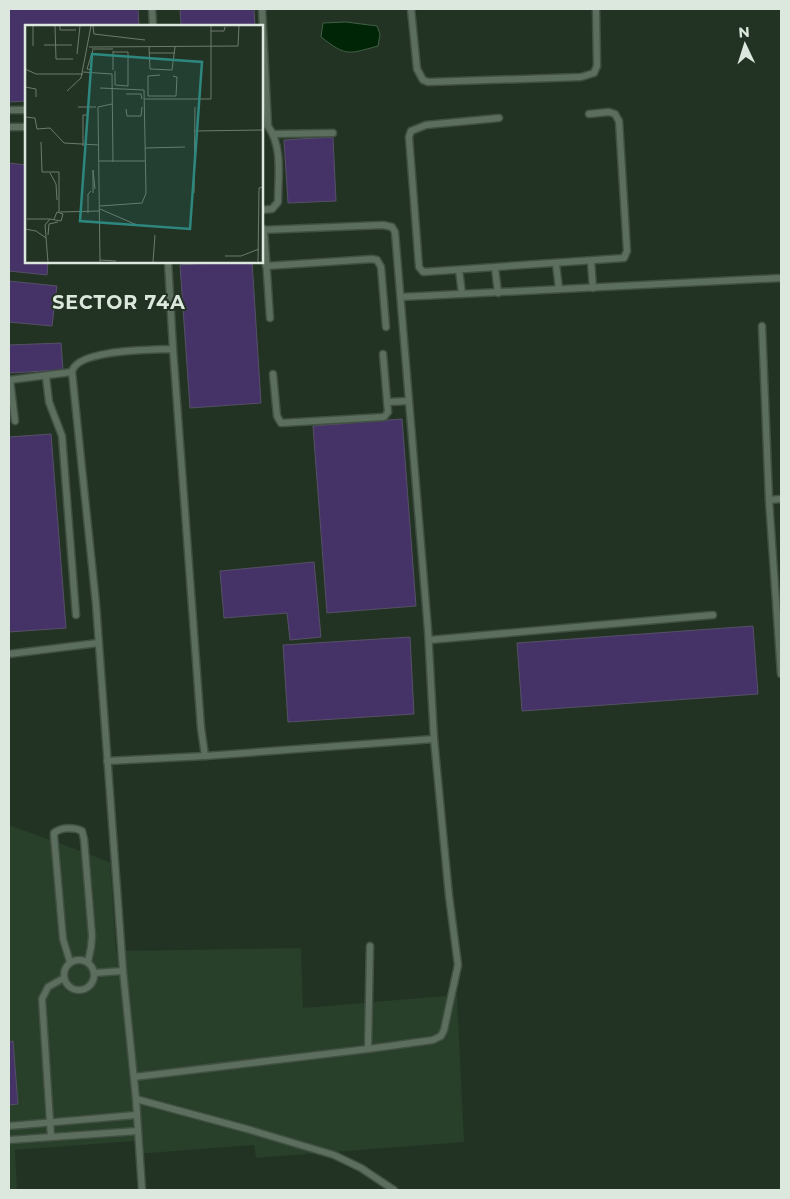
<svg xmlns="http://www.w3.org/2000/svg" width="790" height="1199" viewBox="0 0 790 1199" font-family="Montserrat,sans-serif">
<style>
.built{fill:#283f2a}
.water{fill:#002506;stroke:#425f46}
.building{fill:#453367;stroke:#565066}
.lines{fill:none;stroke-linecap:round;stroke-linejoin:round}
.lane-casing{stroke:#415043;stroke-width:9}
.lane{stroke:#5c6f5e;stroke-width:6}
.labels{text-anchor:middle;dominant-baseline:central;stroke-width:4;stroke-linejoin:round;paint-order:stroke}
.district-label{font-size:19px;font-weight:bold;letter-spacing:1px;fill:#dce7dd;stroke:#223324}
.inset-road{fill:none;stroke:#6c7b6e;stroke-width:1}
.view{fill:#2e877f;fill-opacity:0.15;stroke:#2e877f;stroke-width:2.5}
.inset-edge{fill:none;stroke:#dce7dd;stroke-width:2.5}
</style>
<rect width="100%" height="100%" fill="#223324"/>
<!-- built -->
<path class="built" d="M9,825l101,37 6,89 185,-3 2,60 154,-13 7,147 -208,16 -2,-13 -118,9 -1,-13 -120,9 2,40h-8z"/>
<!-- water -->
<path class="water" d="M346,22l31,4 3,8 -2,12c-30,8 -31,11 -57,-9l2,-14z"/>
<!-- building -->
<g class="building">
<path d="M9,9h129l1,17h-113v75l-17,1z"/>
<path d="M180,9h74l1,17h-74z"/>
<path d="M333,137l3,64 -48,2 -4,-63z"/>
<path d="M261,150l2,39h-2z"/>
<path d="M9,163l17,2v96h22l-1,14 -38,-4z"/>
<path d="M240,261h12l9,142 -71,5 -10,-143z"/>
<path d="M9,281l48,5 -5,40 -43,-4z"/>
<path d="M61,343l2,27 -54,3v-28z"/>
<path d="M402,419l14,187 -89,7 -14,-187z"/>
<path d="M51,434l15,194 -57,4v-195z"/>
<path d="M314,562l7,75 -31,3 -3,-27 -63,5 -4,-47z"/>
<path d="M753,626l5,68 -236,17 -5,-68z"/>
<path d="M410,637l4,77 -126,8 -5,-77z"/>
<path d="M13,1041l5,63 -9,1v-63z"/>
</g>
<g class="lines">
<!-- lane casing -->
<g class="lane-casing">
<g id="lane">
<path d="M152,9l1,17"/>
<path d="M411,9l6,60 6,11 5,2 153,-5 13,-4 3,-7 -1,-57"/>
<path d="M9,110h17"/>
<path d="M499,118l-73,7 -15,6 -2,6 10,130 4,5 201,-14 3,-7 -8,-130 -4,-7 -6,-2 -20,2"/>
<path d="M9,127h17"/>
<path d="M274,134l59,-1"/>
<path d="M261,210l11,-1 6,-7c0,-25 5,-55 -10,-76l-6,-117"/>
<path d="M264,229l6,89"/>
<path d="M168,261l5,88 28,379 4,28"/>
<path d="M591,262l2,26"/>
<path d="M556,264l3,25"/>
<path d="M266,266l106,-7 5,1 4,7 5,60"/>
<path d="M495,268l3,25"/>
<path d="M459,270l3,24"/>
<path d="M401,297l380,-19"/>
<path d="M762,326l7,174 12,174"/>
<path d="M273,374l4,42 4,7 103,-6 4,-5 -5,-58"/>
<path d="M46,377l3,25 13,34 14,179"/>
<path d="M9,380l63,-8"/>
<path d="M10,380l5,41"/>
<path d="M387,402l22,-1"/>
<path d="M769,500l12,-1"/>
<path d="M429,640l284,-25"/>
<path d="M9,654l89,-11"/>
<path d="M107,761l98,-5 229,-17"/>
<circle cx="79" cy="975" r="15"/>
<path d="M70,962l-7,-23 -9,-103v-3c7,-6 20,-6 28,-2l2,8 8,97 -1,11 -3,15"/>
<path d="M94,973l29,-2"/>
<path d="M368,1049l2,-103"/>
<path d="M134,1077l234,-28 65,-9 8,-4 3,-6 14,-65 -9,-69 -15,-157 -6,-109 -33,-398 -3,-5 -9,-2 -122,5"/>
<path d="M136,1099l111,30 87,26 27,13 33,22"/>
<path d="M9,1126l127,-11"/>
<path d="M51,1137l-9,-138 6,-12 16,-9"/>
<path d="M9,1140l129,-9"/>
<path d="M142,1190l-6,-91 -13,-128 -27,-367 -24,-232c4,-23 80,-22 101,-23"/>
</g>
</g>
<!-- lane -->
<use href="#lane" class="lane"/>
</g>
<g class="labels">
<!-- district labels -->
<g class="district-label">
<text x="119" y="302">SECTOR 74A</text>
</g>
</g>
<!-- overview -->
<g transform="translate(25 25)">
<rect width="238" height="238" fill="#223324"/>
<path class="inset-road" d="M8,1v20M30,1l1,33h17M35,1v4h16M68,1l1,8 51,6M186,6h13l1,-4M19,20h28M64,22l149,-1 1,-20M124,22l1,22 22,1 3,-23M67,24h21M88,27h15v34l-13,-1v-14M124,28h26M52,29l3,-28M0,44l11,5h47M67,45l-5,-1 6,-19M88,45v-19M58,47l29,2 1,88M135,50l-12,1v20h28l1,-19 -4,-1M0,62l11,2v8M75,63l44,2 2,103 -4,10 -42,3M42,66l14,-13 10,-52M101,69h15l1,5M120,74h66v-73M53,82h18M101,84l1,7h14l1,-9M0,92l10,1 2,11 13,-1 14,15 35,2M169,106l69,-1M16,117l1,30h17v40M58,121v-31h5M120,123l40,-1M74,136h46M68,145l2,19M25,148l6,11 1,16M68,168v-23M169,168l1,-86M75,184l37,16M35,187l40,-1M63,188v-19l3,-3M2,194h23M0,204l11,2 10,7M23,210l1,-11 9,-2M200,231h16l18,-7M75,235l16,1M23,237l-3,-37 5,-6 11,2 2,-7 -6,-2 -3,7M75,237l-2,-155 14,-3M128,237l2,-27M233,237l1,-74 4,-1"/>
<path class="view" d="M67,29l110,8 -12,167 -110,-8z"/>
<rect width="238" height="238" class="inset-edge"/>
</g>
<!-- border -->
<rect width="790" height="1199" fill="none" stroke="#dce7dd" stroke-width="20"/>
<!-- north arrow -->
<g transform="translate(745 45) rotate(356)" stroke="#223324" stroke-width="4" paint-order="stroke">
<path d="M0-4L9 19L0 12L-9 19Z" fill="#dce7dd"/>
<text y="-8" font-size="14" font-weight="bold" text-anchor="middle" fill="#dce7dd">N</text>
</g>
</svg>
